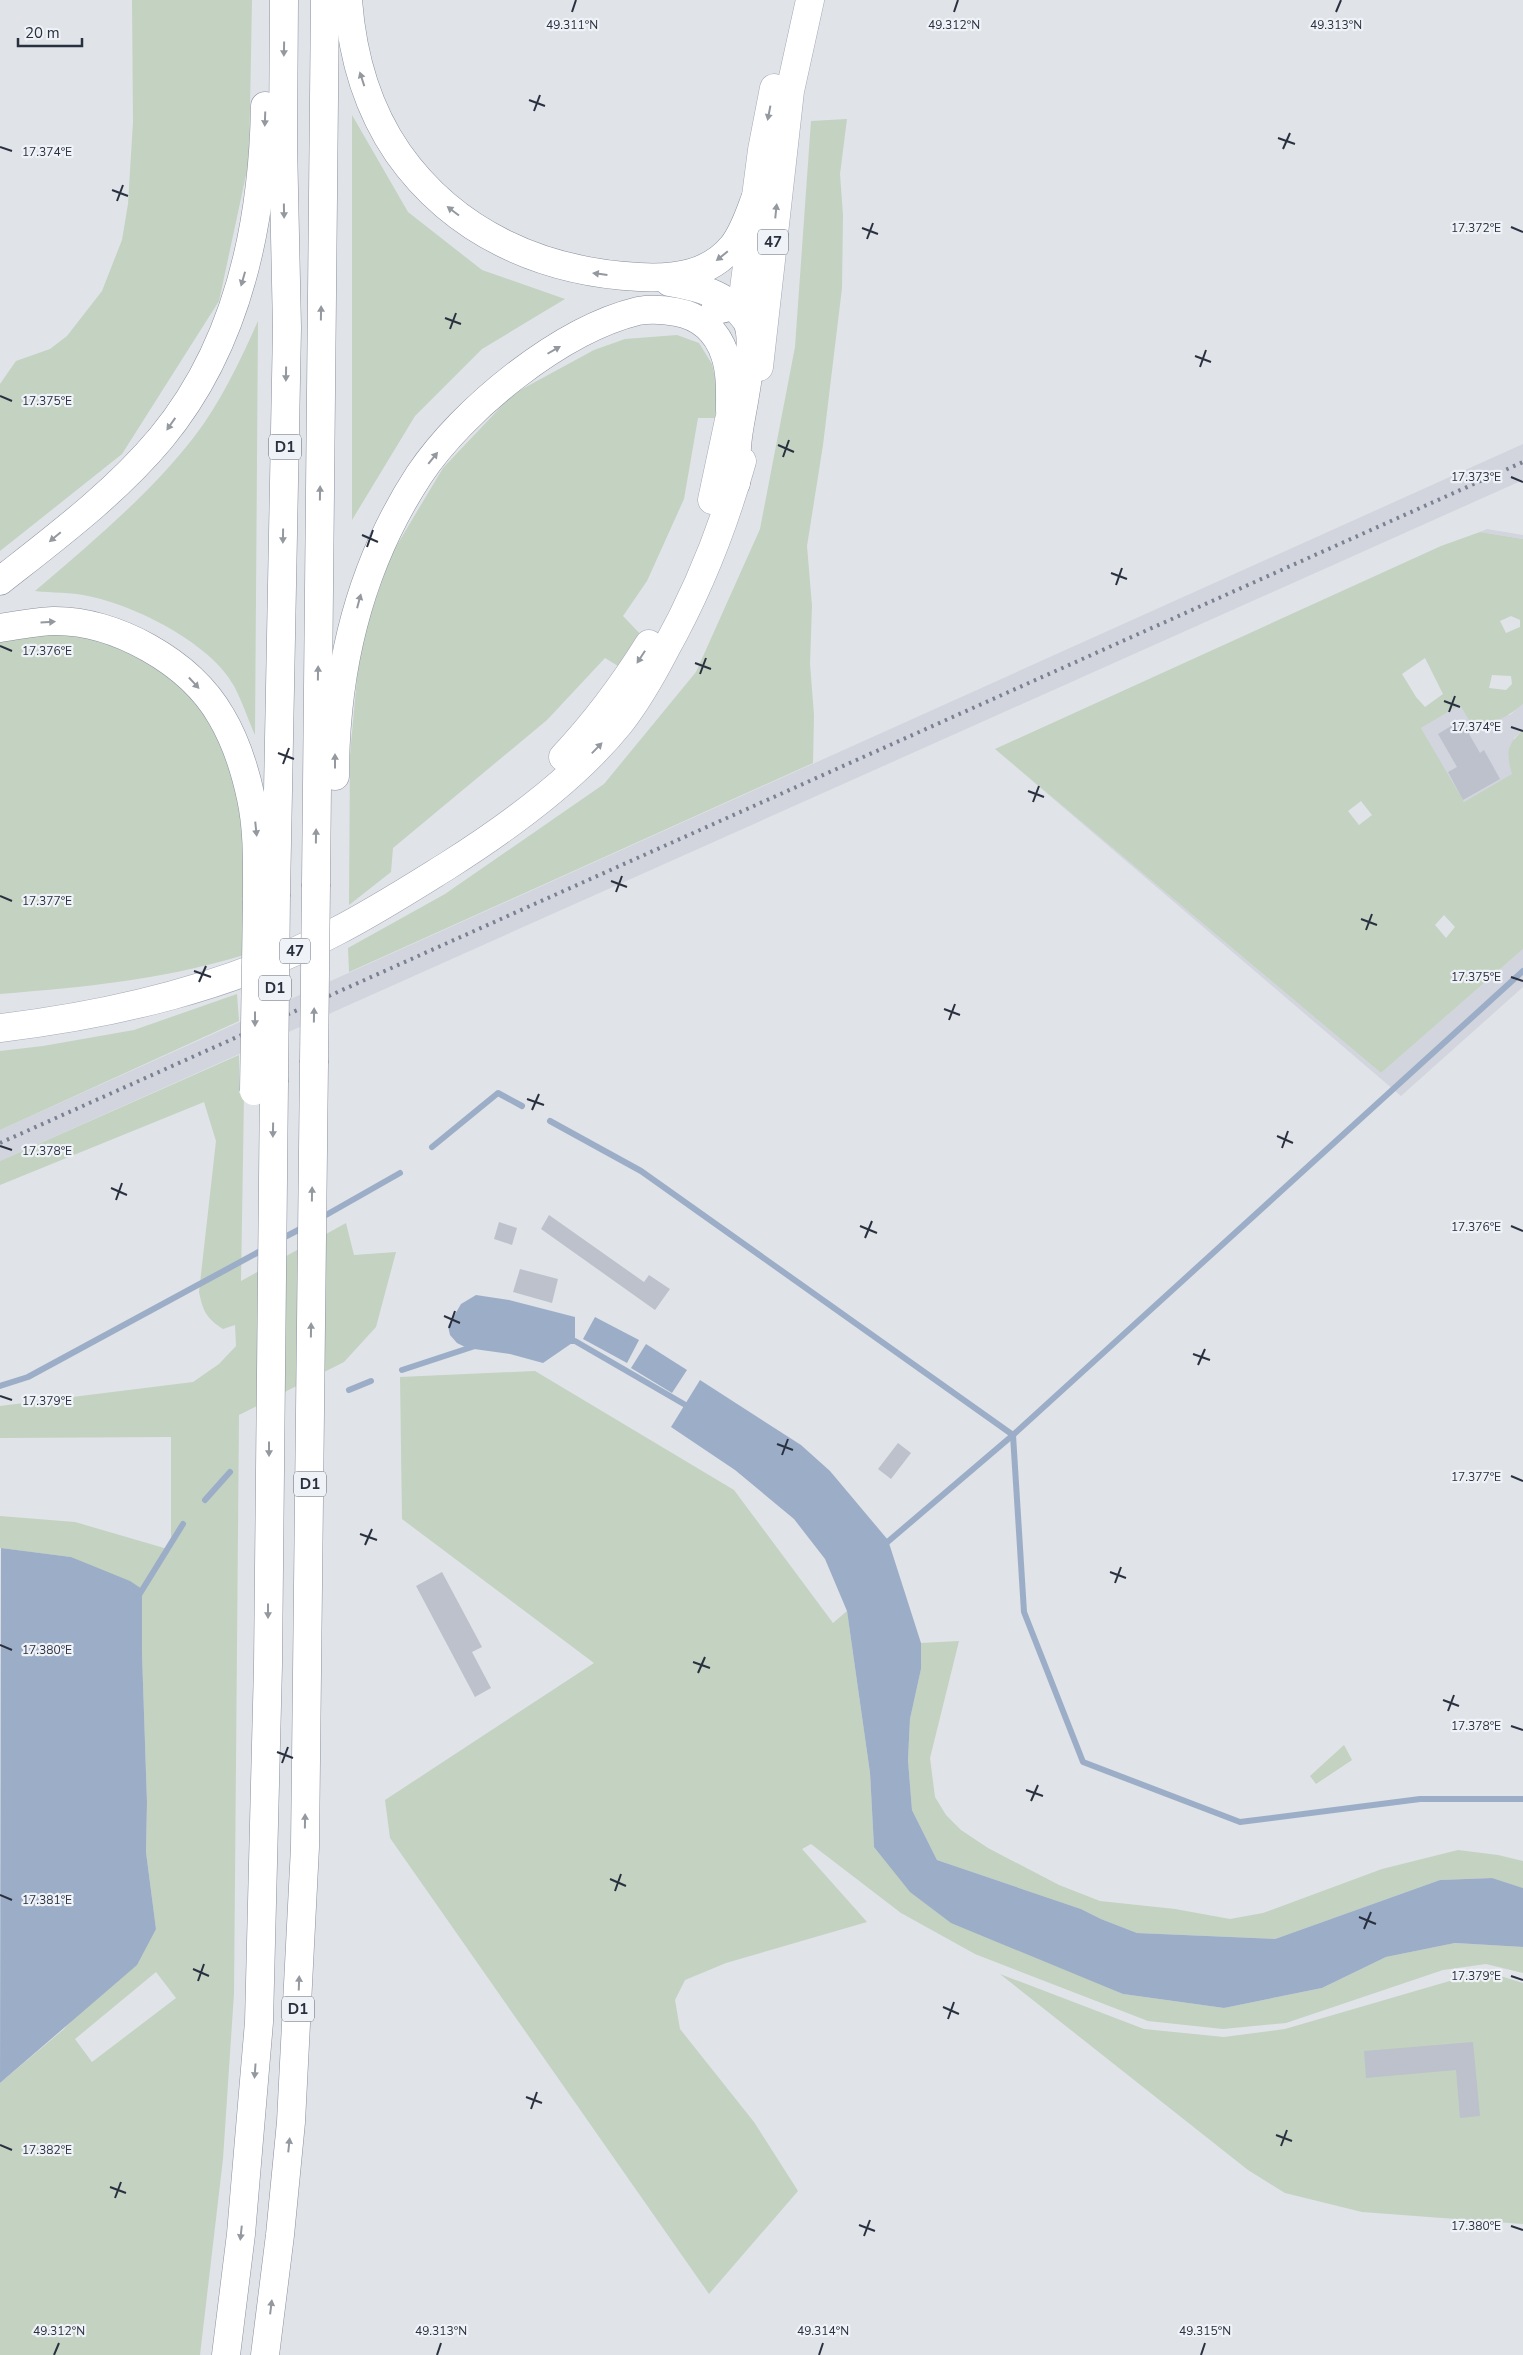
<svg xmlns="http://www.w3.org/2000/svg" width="1523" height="2355" viewBox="0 0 1523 2355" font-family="'Nunito Sans',sans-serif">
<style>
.built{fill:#d2d5dd}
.green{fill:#c4d2c1;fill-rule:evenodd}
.water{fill:#9caec7}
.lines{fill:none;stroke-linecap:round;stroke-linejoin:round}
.stream{stroke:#9caec7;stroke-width:6}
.building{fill:#bdc1cb}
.primary-casing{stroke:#a0a6b4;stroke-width:29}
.highway-casing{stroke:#888f9e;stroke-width:29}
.primary{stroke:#fff;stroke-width:28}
.highway{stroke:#fff;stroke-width:28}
.rail{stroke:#7a8191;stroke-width:4;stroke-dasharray:2.5 5;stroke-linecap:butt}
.highway-bridge-casing{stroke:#888f9e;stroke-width:29;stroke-linecap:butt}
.highway-bridge{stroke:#fff;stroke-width:28}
.oneway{fill:#94989f}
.ticks{fill:none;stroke:#29303f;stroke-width:2}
.labels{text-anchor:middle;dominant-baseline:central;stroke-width:4.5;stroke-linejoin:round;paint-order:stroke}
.shield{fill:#eff2f6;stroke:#646a76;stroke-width:1}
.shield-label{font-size:15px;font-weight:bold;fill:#29303f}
.ticks-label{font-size:12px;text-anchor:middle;fill:#29303f;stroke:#eff2f6;stroke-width:4.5;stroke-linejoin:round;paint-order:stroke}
</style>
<rect width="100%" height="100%" fill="#e0e3e8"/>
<!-- built -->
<g class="built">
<path d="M1523,444v36l-1523,681v-31z"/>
<path d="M1487,529l36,6v4l-43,-7z"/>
<path d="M1523,704v27l-9,7 -1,36 -50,29 -42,-75 39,-23 50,10z"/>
<path d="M995,749l386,324 142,-124v38l-122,109z"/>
</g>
<!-- green -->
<g class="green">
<path d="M132,0h120l-3,161 -30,140 -97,153 -122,97v-167l16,-23 34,-12 17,-13 35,-45 20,-51 6,-36 5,-82z"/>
<path d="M352,115l56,97 74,58 83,29 -83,50 -67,67 -63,104z"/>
<path d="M847,119l-7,55 3,41 -1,73 -19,157 -16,101 5,60 -2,58 4,51 -1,48 -464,209 -1,-24 97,-54 159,-110 92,-112 64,-143 35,-182 16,-226z"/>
<path d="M258,321l-3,414c-7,-16 -13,-34 -21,-49 -23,-43 -100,-81 -146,-90 -17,-4 -36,-3 -53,-5 55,-47 115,-97 159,-154 27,-35 46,-76 64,-116z"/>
<path d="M677,335l22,8 13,21 5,23 -2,31h-17l-14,81 -37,82 -24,35 20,21 -20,32 -18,-11 -58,62 -154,128 -2,24 -42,33 1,-150 10,-110 31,-90 52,-87 70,-74 81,-44 31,-11z"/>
<path d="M1480,532l43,7v165c-18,15 -28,19 -51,21l-12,-20 -39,23 43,74 48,-28c-5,-19 -7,-29 11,-43v218l-142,124 -386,-324 446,-203zM1511,616l9,4v7l-14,6 -6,-12zM1425,658l18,36 -18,13 -9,-10 -14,-23zM1492,675l19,1 1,8 -6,6 -17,-2zM1361,801l11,14 -13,10 -11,-14zM1444,915l11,12 -9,11 -11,-13z"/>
<path d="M63,632c14,3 32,4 45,9 16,6 53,26 67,36 15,11 28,31 37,48 40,75 34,148 32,230 -83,25 -159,32 -244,39v-353z"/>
<path d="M237,994l2,27 -239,109v-79l43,-5 91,-16z"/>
<path d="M239,1055v38l5,2 -3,186 105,-58 8,32 42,-3 -20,75 -32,35 -105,53 -5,578 -11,166 -23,196h-200v-272l64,-54 92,-100 -10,-77 1,-50 -5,-149v-64l-71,-32 -71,-9v-32l75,6 96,28v-113l-171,1v-32l193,-24 26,-18 17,-18 -1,-21 -12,4c-17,-11 -20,-18 -24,-37l17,-151 -12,-39 -204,83v-24zM156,1972l20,26 -84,64 -17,-23z"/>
<path d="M535,1371l199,119 99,133 14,-12 23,162 4,74 186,119 63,28 101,14 98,-20 64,-31 69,-14 68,4v26l-37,-9 -43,6 -157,53 -63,6 -75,-8 -173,-67 -74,-41 -90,-69 -9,5 65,73 -141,41 -41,17 -10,20 5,29 74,93 44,69 -89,103 -319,-456 -5,-38 209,-137 -192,-144 -2,-142z"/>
<path d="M959,1641l-29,117 5,39 11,18 15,15 27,18 71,37 41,16 75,8 55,10 33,-6 119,-44 76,-19 40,5 25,6v27l-32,-10 -51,2 -165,59 -138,-6 -36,-14 -20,-10 -144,-49 -25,-50 -4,-50 2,-41 11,-50v-26z"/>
<path d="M1344,1745l8,15 -36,24 -6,-8z"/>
<path d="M1484,1971l39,12v241l-161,-12 -77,-19 -37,-23 -248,-196 144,55 80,8 61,-8z"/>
</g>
<!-- water -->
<g class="water">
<path d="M476,1295l33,5 66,17v24l-32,22 -33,-9 -43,-6 -10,-5 -7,-8 -2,-9 13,-22z"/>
<path d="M595,1317l44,23 -12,23 -44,-24z"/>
<path d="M646,1344l41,26 -15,23 -41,-25z"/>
<path d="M700,1380l101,65 29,26 58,69 33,103v26l-11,50 -2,41 4,50 25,50 144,49 20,10 36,14 138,6 165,-59 52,-2 31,10v59l-68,-4 -69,14 -64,31 -98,20 -101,-14 -172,-71 -41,-31 -36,-45 -4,-74 -23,-162 -22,-52 -31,-40 -59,-49 -64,-43z"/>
<path d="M1,1548l70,9 59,24 12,8v64l5,149 -1,50 10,77 -19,36 -137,118z"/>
</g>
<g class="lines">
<!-- stream -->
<g class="stream">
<path d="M550,1121l91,50 372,264 11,177 59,150 157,60 180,-23h103"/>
<path d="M432,1147l66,-54 24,13"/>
<path d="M319,1219l81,-46"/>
<path d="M279,1240l27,-14"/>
<path d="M567,1341h8l114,66"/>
<path d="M402,1370l73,-24"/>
<path d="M0,1386l28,-9 238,-129"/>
<path d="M349,1390l22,-9"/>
<path d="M205,1500l25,-28"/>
<path d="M884,1545l129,-110 510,-464"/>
<path d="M139,1595l44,-71"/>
</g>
</g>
<!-- building -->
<g class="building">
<path d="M1461,720l19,33 4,-3 16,29 -37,21 -15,-28 9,-5 -19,-33z"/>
<path d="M549,1215l95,67 5,-7 21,14 -15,21 -114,-81z"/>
<path d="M499,1222l18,6 -5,17 -18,-6z"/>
<path d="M520,1269l38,10 -6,24 -39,-11z"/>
<path d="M898,1443l13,10 -20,26 -13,-10z"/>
<path d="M442,1572l40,75 -10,5 19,36 -16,9 -59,-111z"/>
<path d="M1473,2042l7,74 -20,2 -4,-48 -90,8 -2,-27z"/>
</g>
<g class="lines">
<!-- primary casing -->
<g class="primary-casing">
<g id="primary">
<path d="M741,312l21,-162 12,-62"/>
<path d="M759,367l31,-276 20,-91"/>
<path d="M712,500l17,-80"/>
<path d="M563,757c33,-35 61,-73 86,-113"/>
<path d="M0,1028c116,-14 231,-41 335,-96 39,-20 75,-43 112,-66 60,-38 128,-87 173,-143 17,-22 32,-48 45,-73 34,-61 58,-121 77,-189"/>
</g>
</g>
<!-- highway casing -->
<g class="highway-casing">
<g id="highway">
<path d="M348,0c4,54 19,108 50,153 57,81 145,119 241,124 34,2 70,-2 93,-30 11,-13 17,-32 23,-48"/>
<path d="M669,282c29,5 59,12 77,38 13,21 -5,91 -8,117 -2,15 -2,31 -2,46"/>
<path d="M715,310c33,-4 42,-22 55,-49"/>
<path d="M0,581c56,-44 115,-88 161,-143 77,-93 102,-213 104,-332"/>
<path d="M0,628c17,-3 35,-6 53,-7 62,-1 137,41 168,95 15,25 24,54 30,82 7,32 6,66 6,99"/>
<path d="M335,776c0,-108 24,-209 84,-301 44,-66 141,-145 219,-164 12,-2 27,-1 38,1 24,4 41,19 49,43 6,18 5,37 5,56"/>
<path d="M316,884l9,-884"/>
<path d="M276,894l11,-566 -4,-185 1,-143"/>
<path d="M226,2355l15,-121 18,-212 9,-357 6,-583"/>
<path d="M265,2355l15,-120 11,-113 14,-275 9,-784"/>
</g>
</g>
<!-- primary -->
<use href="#primary" class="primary"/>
<!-- highway -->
<use href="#highway" class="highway"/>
<!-- rail -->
<path class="rail" d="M0,1143l1523,-681"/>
<!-- highway-bridge casing -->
<g class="highway-bridge-casing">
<g id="highway-bridge">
<path d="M314,1063l2,-179"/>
<path d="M274,1082l2,-188"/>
<path d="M254,1091l3,-191"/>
</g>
</g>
<!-- highway-bridge -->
<use href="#highway-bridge" class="highway-bridge"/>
</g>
<!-- one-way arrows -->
<defs><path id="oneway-solid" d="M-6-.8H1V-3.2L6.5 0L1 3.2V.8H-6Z" transform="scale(1.25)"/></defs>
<g class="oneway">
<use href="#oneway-solid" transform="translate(284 49) rotate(91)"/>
<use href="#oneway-solid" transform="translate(362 79) rotate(-108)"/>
<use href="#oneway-solid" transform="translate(769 113) rotate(101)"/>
<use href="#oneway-solid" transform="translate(265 119) rotate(92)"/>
<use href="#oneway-solid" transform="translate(284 211) rotate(89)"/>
<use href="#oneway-solid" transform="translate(453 211) rotate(-143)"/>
<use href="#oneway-solid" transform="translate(776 211) rotate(-84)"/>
<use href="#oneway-solid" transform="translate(722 256) rotate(141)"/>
<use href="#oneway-solid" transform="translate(600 274) rotate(-173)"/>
<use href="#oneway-solid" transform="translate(243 279) rotate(106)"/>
<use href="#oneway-solid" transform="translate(321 313) rotate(-89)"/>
<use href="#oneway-solid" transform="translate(554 350) rotate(-30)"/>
<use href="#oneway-solid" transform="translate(286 374) rotate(91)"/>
<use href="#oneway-solid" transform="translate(171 424) rotate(125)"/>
<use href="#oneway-solid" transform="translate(433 458) rotate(-51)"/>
<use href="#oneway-solid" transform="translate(320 493) rotate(-89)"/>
<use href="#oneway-solid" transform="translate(283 536) rotate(91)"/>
<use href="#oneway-solid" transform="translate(55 537) rotate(140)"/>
<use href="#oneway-solid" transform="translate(359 601) rotate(-75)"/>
<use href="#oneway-solid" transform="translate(48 622) rotate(-3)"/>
<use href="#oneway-solid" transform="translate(641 657) rotate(123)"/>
<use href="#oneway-solid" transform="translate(318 673) rotate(-89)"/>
<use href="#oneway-solid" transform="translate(194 683) rotate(47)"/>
<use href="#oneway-solid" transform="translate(597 748) rotate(-46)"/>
<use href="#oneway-solid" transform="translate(335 761) rotate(-90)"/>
<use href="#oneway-solid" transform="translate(256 829) rotate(84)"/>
<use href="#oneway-solid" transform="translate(316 836) rotate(-89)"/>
<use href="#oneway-solid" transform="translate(314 1015) rotate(-89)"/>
<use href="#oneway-solid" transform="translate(255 1019) rotate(90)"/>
<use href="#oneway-solid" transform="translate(273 1130) rotate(91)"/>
<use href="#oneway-solid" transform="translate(312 1194) rotate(-89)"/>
<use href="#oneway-solid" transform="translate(311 1330) rotate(-89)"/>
<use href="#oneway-solid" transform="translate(269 1449) rotate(90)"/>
<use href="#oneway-solid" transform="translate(268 1611) rotate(90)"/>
<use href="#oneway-solid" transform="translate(305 1821) rotate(-89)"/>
<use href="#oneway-solid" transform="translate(299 1983) rotate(-88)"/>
<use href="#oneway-solid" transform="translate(255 2071) rotate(94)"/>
<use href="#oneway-solid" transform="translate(289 2145) rotate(-84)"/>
<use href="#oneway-solid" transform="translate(241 2233) rotate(96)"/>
<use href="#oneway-solid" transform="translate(271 2307) rotate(-83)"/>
</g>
<!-- ticks -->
<path class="ticks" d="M572,12l4,-12M954,12l4,-12M1336,12l5,-12M529,100l16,6M534,111l6,-16M1278,138l17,6M0,147l12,4M1283,149l7,-16M112,190l16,6M117,201l6,-16M1511,227l12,5M862,228l16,6M867,239l6,-16M445,318l16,6M450,329l6,-16M1195,356l16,6M1200,367l6,-17M0,396l12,5M778,445l16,7M783,457l6,-17M1511,477l12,5M362,535l16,7M367,547l6,-17M1111,573l16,6M1116,585l6,-17M0,646l12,5M695,663l16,6M700,674l6,-16M1444,701l16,6M1449,712l6,-16M1511,727l12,4M278,753l16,6M283,764l6,-16M1028,791l16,6M1033,802l6,-16M611,881l16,6M616,892l6,-16M0,896l12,5M1361,919l16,6M1366,930l6,-16M194,971l17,6M1511,977l12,4M199,982l7,-16M944,1009l16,6M949,1020l6,-16M527,1099l17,6M532,1110l7,-16M1277,1136l16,7M0,1146l12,4M1282,1148l6,-17M111,1188l16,7M116,1200l6,-17M860,1226l17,7M1511,1226l12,5M865,1238l7,-17M444,1316l16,7M449,1328l6,-17M1193,1354l17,6M1198,1365l7,-16M0,1396l12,4M777,1444l16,6M782,1455l6,-16M1511,1476l12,5M360,1534l17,6M365,1545l7,-16M1110,1572l16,6M1115,1583l6,-16M0,1645l12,5M693,1662l17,6M698,1673l7,-16M1443,1700l16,6M1448,1711l6,-16M1511,1726l12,4M277,1752l16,6M282,1763l6,-16M1026,1790l17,6M1031,1801l7,-16M610,1879l16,7M615,1891l6,-17M0,1895l12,5M1359,1917l17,7M1364,1929l7,-17M193,1969l16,7M1511,1976l12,4M198,1981l6,-17M943,2007l16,7M948,2019l6,-17M526,2097l16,6M531,2109l6,-17M1276,2135l16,6M0,2145l12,5M1281,2146l6,-16M110,2187l16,6M115,2198l6,-16M859,2225l16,6M1511,2226l12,4M864,2236l6,-16M54,2355l5,-12M437,2355l4,-12M819,2355l4,-12M1201,2355l4,-12"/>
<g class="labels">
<!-- shield labels -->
<g class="shield">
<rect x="758" y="229.5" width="30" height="25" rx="4"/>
<rect x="269" y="434.5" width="32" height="25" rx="4"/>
<rect x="280" y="938.5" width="30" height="25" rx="4"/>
<rect x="259" y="975.5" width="32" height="25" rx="4"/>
<rect x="294" y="1471.5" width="32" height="25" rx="4"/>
<rect x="282" y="1996.5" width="32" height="25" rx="4"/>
</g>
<g class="shield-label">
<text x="773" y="242">47</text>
<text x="285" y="447">D1</text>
<text x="295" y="951">47</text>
<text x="275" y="988">D1</text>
<text x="310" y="1484">D1</text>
<text x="298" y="2009">D1</text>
</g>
</g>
<g class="ticks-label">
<text x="572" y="29">49.311°N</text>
<text x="954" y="29">49.312°N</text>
<text x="1336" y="29">49.313°N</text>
<text x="47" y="156">17.374°E</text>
<text x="1476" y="232">17.372°E</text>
<text x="47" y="405">17.375°E</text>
<text x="1476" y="481">17.373°E</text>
<text x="47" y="655">17.376°E</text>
<text x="1476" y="731">17.374°E</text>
<text x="47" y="905">17.377°E</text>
<text x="1476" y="981">17.375°E</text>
<text x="47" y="1155">17.378°E</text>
<text x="1476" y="1231">17.376°E</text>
<text x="47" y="1405">17.379°E</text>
<text x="1476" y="1481">17.377°E</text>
<text x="47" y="1654">17.380°E</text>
<text x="1476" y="1730">17.378°E</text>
<text x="47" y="1904">17.381°E</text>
<text x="1476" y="1980">17.379°E</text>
<text x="47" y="2154">17.382°E</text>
<text x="1476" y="2230">17.380°E</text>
<text x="59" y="2335">49.312°N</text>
<text x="441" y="2335">49.313°N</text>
<text x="823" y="2335">49.314°N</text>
<text x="1205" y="2335">49.315°N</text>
</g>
<!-- scale -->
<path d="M18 38v8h64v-8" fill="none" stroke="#29303f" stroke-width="2.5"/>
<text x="25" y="38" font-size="15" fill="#29303f" stroke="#eff2f6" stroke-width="4" paint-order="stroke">20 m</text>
</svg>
